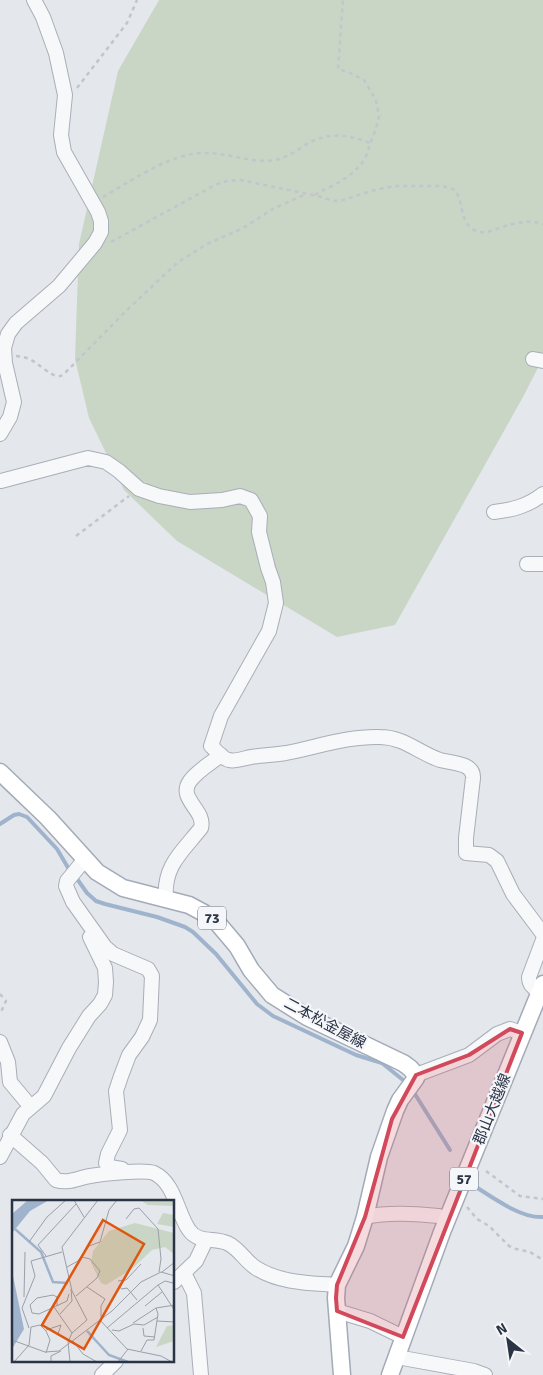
<svg xmlns="http://www.w3.org/2000/svg" width="543" height="1375" viewBox="0 0 543 1375" font-family="Signika,'Noto Sans JP',sans-serif">
<style>
.green{fill:#c9d6c5}
.lines{fill:none;stroke-linecap:round;stroke-linejoin:round}
.stream{stroke:#9fb4cc;stroke-width:4}
.minor-casing{stroke:#a9aeb7;stroke-width:16}
.major-casing{stroke:#a3abb8;stroke-width:19}
.path{stroke:#c2c5cb;stroke-width:2.5;stroke-dasharray:4 4;stroke-linecap:butt}
.minor{stroke:#f7f8fa;stroke-width:14}
.major{stroke:#fff;stroke-width:16}
.marked{fill:#d1495b;fill-opacity:0.2;stroke:#d1495b;stroke-width:4;stroke-linejoin:round}
.labels{text-anchor:middle;dominant-baseline:central;stroke-width:4.5;stroke-linejoin:round;paint-order:stroke}
.shield{fill:#f4f6f9;stroke:#676e7b;stroke-width:1}
.shield-label{font-size:14px;font-weight:bold;fill:#2b3445}
.street-label{font-size:15px;fill:#2b3445;stroke:#f4f6f9}
.inset-river{fill:none;stroke:#9fb4cc;stroke-width:2.5}
.inset-road{fill:none;stroke:#9a9fa9;stroke-width:1}
.view{fill:#df570f;fill-opacity:0.15;stroke:#df570f;stroke-width:2.5}
.inset-edge{fill:none;stroke:#2b3445;stroke-width:2.5}
</style>
<rect width="100%" height="100%" fill="#e4e7ec"/>
<!-- green -->
<path class="green" d="M159,0h384v358l-20,39 -128,228 -58,12 -160,-96 -53,-51 -35,-72 -14,-59 4,-115 39,-173z"/>
<g class="lines">
<!-- stream -->
<g class="stream">
<path d="M0,824l14,-9 5,-1 8,3 30,32 13,22"/>
<path d="M75,876l12,17 9,8 9,3 52,13 28,10 8,5 23,22 41,50 16,12 83,39 26,8 21,17"/>
<path d="M413,1091l37,59"/>
<path d="M468,1182c20,12 52,37 75,35"/>
</g>
<!-- minor casing -->
<g class="minor-casing">
<g id="minor">
<path d="M533,359l10,2"/>
<path d="M0,434l10,-17 4,-15 -9,-39 -1,-15 4,-14 8,-11 43,-37 36,-43 6,-11v-11l-3,-9 -34,-60 -3,-17 4,-40 -9,-42 -13,-36 -9,-17"/>
<path d="M1,481l87,-23 18,4 13,9 20,18 20,7 31,6 32,-2 18,-4 11,4 9,16 -1,16 9,36 5,14 3,21 -7,28 -48,85 -10,30c5,4 11,13 18,14 7,2 15,-2 22,-3 12,-2 23,-2 35,-4 31,-6 62,-17 94,-16 24,0 39,16 60,23 12,3 34,3 33,18l-7,60v15l23,2 8,6 16,33 30,40"/>
<path d="M494,512c18,-2 34,-6 49,-18"/>
<path d="M527,564h16"/>
<path d="M85,859l-18,22 -1,5 7,16 32,45 8,7 35,15 4,7 -2,44 -8,17 -13,18 -8,21 -5,15 4,39 -12,24 -2,9 4,4 12,2"/>
<path d="M166,899c-3,-33 16,-47 35,-71 5,-18 -24,-29 -11,-47 7,-10 21,-18 31,-26"/>
<path d="M539,992c-6,-5 -10,-7 -10,-15l14,-37"/>
<path d="M0,1042l8,20 2,20 20,24"/>
<path d="M416,1075l53,-20 28,-21 13,-5 12,4"/>
<path d="M10,1135l32,28 14,17c13,4 22,-2 34,-4 12,-2 54,-7 64,-3 21,10 23,40 35,57 10,14 25,7 38,13 12,5 18,18 29,25 24,15 53,15 81,17"/>
<path d="M0,1157l23,-43 21,-18 25,-48 20,-32 11,-12 5,-9 1,-13 -1,-14 -15,-31"/>
<path d="M365,1217c25,-5 49,-3 74,-1"/>
<path d="M184,1273l10,20 7,82"/>
<path d="M174,1282l22,-21 10,-21"/>
<path d="M337,1311l33,10 33,16"/>
<path d="M397,1357l77,14 11,4"/>
<path d="M102,1375l14,-14"/>
</g>
</g>
<!-- major casing -->
<g class="major-casing">
<g id="major">
<path d="M0,772l48,46 49,54 26,16 66,17 15,8 11,7 22,26 14,24 21,25 35,22 96,46c6,4 12,8 13,15l-16,22 -5,11 -16,46 -14,60 -9,29 -19,39 -1,13 6,77"/>
<path d="M390,1375l52,-143 101,-248"/>
</g>
</g>
<!-- path -->
<g class="path">
<path d="M77,88l50,-65 10,-23"/>
<path d="M315,195c5,-4 10,-5 15,-8 14,-7 26,-15 35,-28l13,-37 1,-7 -3,-14 -3,-6 -9,-15 -16,-8 -10,-3 5,-69"/>
<path d="M103,197c28,-16 68,-44 100,-44 24,-1 48,11 72,7 10,-2 18,-7 27,-13 22,-15 43,-14 68,-4"/>
<path d="M111,242l104,-57 12,-4 13,-1 78,16 15,5 10,-1 28,-9 23,-5h49l12,4c8,11 5,26 14,36 12,13 27,2 40,-1 11,-3 22,-5 34,-1"/>
<path d="M16,356c19,1 24,13 40,20 3,1 4,0 7,-1l63,-64 51,-48 28,-18 38,-17 30,-19 33,-15"/>
<path d="M76,536l53,-40"/>
<path d="M0,994l6,7 -6,13"/>
<path d="M486,1171l34,25 23,3"/>
<path d="M467,1207l10,12 12,7 20,20 7,3 14,3 13,8"/>
</g>
<!-- minor -->
<use href="#minor" class="minor"/>
<!-- major -->
<use href="#major" class="major"/>
</g>
<!-- marked area -->
<path class="marked" d="M510,1029l12,4 -119,304 -66,-26 -1,-13 1,-13 28,-68 27,-98 24,-44 53,-20z"/>
<g class="labels">
<!-- shield labels -->
<g class="shield">
<rect x="198" y="906.5" width="28" height="23" rx="4"/>
<rect x="450" y="1167.5" width="28" height="23" rx="4"/>
</g>
<g class="shield-label">
<text x="212" y="918">73</text>
<text x="464" y="1179">57</text>
</g>
<!-- street labels -->
<g class="street-label">
<text transform="translate(325 1023) rotate(28)">二本松金屋線</text>
<text transform="translate(492 1109) rotate(-68)">郡山大越線</text>
</g>
</g>
<!-- overview -->
<g transform="translate(12 1200)">
<rect width="162" height="162" fill="#e4e7ec"/>
<path d="M128,0h34v6l-26,-1zM151,13l11,2v12l-17,-3zM123,23l39,10v21l-9,-7 -13,3 -19,18 -27,17 -5,-2 -10,-20 2,-12 16,-20zM162,125v16l-18,6 11,-21z" fill="#c9d6c5"/>
<path d="M16,0h21l-19,11 -18,22v-19zM0,71l12,58 -12,20z" fill="#9fb4cc"/>
<path class="inset-river" d="M3,29l26,23 12,30 15,1M75,131l22,24 19,7"/>
<path class="inset-road" d="M62,0l10,17M114,19l8,-10 5,-1 19,21 3,30 -2,13M17,42l18,-25 19,-17M34,56l-8,-11 38,-41M55,67l11,-6 11,-15 11,-4 9,-32 8,-10M150,72l13,-10M106,81l8,-1 15,-16M146,85l7,-4 8,2M106,86l4,3 5,-1 10,12M75,87l18,12 -4,7v11M64,96l21,-18 3,-7 -10,-12 -8,-2M12,97l1,-45M45,106v-9l-4,-2 -16,3 -7,7 2,8 7,1 28,-13 2,-7M133,106l17,-14M42,107l18,26M48,114l12,-13 -1,-12M88,120l27,29 34,7 11,6M145,121l18,1M121,123l23,-15M49,125l-3,9 10,6M17,128l-7,-20 13,-32 -4,-15 31,-9M95,128l51,-43 17,26M131,128l1,8 11,1M34,130l15,-5M100,130l7,1 15,-7 10,1 14,-8M0,140l33,12 14,-1 53,-40 29,-29 20,-10 14,4M61,141l10,13 14,8M129,151l6,-11h7l4,-26 -2,-6 19,-3M2,162l15,-17 2,-18 9,-2 6,6 4,9 -4,13M39,162v-6l10,-5M58,162l-2,-20 4,-9 15,-13 -15,-29 -10,-44 36,-47M106,162l10,-13"/>
<path class="view" d="M91,20l41,24 -60,105 -42,-24z"/>
<rect width="162" height="162" class="inset-edge"/>
</g>
<!-- north arrow -->
<g transform="translate(508 1340) rotate(330)" stroke="#f4f6f9" stroke-width="4" paint-order="stroke">
<path d="M0-4L9 19L0 12L-9 19Z" fill="#2b3445"/>
<text y="-8" font-size="14" font-weight="bold" text-anchor="middle" fill="#2b3445">N</text>
</g>
</svg>
